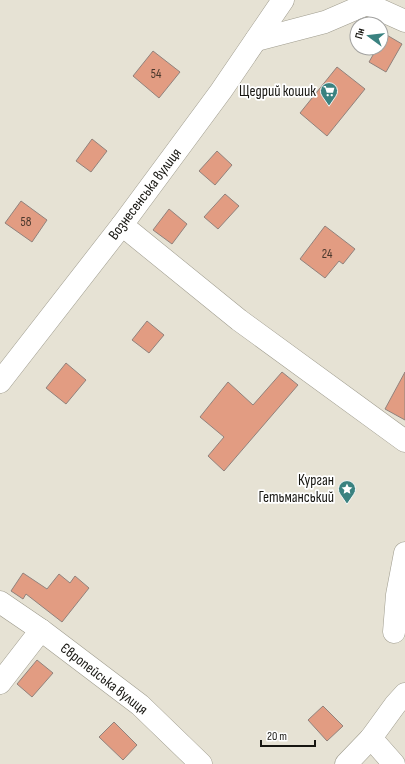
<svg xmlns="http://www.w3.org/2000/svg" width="405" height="764" viewBox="0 0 405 764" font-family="'Sofia Sans Condensed',sans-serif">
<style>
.building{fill:#e29c82;stroke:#91827c}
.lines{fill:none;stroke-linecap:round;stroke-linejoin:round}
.minor-casing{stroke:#9f9c8e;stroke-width:23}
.major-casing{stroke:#9f9c8e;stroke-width:23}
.minor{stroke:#fff;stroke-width:22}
.major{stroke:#fff;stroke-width:22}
.labels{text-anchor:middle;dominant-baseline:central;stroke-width:3.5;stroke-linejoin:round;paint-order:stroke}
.number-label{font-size:13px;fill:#4a382d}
.poi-label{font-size:15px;fill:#171611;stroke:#fff;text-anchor:end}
.street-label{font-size:15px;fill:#171611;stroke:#fff}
</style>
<rect width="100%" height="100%" fill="#e6e2d4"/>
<!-- building -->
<g class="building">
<path d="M385,34l17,10 -16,28 -17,-10 8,-14h4v-7z"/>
<path d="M153,51l27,21 -21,26 -26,-22z"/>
<path d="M337,67l28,22 -38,47 -27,-23z"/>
<path d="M92,139l15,12 -16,21 -15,-11z"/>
<path d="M217,151l15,14 -17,20 -16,-14z"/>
<path d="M225,194l14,12 -21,23 -14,-12z"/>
<path d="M21,201l26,19 -15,22 -27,-19z"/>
<path d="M169,209l18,15 -15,20 -19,-14z"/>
<path d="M325,226l30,23 -12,15 -4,-3 -14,17 -25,-19z"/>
<path d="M147,321l17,14 -15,18 -17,-13z"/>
<path d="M66,363l20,17 -20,24 -20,-16z"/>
<path d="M282,372l16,13 -74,86 -16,-15 16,-19 -24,-20 28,-35 25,23z"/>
<path d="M405,372v48l-20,-11z"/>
<path d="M23,573l24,16 12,-15 11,9 5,-7 14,12 -27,34 -36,-28 -3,5 -12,-8z"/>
<path d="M37,660l16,13 -21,24 -15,-13z"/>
<path d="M323,706l20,20 -16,15 -19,-21z"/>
<path d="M114,722l23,23 -14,15 -24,-23z"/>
</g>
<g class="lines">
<!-- minor casing -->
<g class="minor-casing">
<g id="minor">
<path d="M365,0l2,4 38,17"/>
<path d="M256,40l69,-18 42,-18"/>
<path d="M122,225l117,95 166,121"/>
<path d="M0,602l41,28 99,75 61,59"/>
<path d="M394,632l3,-37 8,-42"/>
<path d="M0,683l41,-53"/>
<path d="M371,738l23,26"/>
<path d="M346,764l25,-26 24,-33 10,-11"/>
</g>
</g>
<!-- major casing -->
<g class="major-casing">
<path id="major" d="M0,382l122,-157 99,-134 62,-91"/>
</g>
<!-- minor -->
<use href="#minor" class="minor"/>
<!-- major -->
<use href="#major" class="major"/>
</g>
<!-- icons -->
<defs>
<g id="supermarket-pin" transform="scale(0.9)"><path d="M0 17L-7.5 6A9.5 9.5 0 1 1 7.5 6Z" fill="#3a8280" stroke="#fff"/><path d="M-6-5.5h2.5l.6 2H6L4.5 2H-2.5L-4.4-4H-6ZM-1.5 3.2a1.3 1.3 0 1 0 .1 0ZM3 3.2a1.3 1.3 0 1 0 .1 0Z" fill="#fff"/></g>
<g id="sight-pin" transform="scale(0.9)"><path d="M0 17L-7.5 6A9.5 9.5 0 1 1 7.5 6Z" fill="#3a8280" stroke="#fff"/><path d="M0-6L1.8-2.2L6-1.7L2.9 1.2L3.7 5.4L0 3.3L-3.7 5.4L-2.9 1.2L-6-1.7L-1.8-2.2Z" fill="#fff"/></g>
</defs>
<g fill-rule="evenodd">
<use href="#supermarket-pin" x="329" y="91"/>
<use href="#sight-pin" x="347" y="489"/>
</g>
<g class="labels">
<!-- number labels -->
<g class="number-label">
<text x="156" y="74">54</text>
<text x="26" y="222">58</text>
<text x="327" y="254">24</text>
</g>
<!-- poi labels -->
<g class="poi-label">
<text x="316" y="91">Щедрий кошик</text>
<text x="334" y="480">Курган<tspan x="334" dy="17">Гетьманський</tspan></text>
</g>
<!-- street labels -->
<g class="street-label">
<text transform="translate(145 194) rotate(-53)">Вознесенська вулиця</text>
<text transform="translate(104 679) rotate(38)">Європейська вулиця</text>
</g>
</g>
<!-- north arrow -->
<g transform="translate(369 36) rotate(285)"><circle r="19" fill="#ffffff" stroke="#a2a2a0"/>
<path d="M0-3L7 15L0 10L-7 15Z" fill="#3a8280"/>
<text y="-6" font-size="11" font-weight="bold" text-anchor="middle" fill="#171611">Пн</text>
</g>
<!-- scale -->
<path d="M261 740v6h54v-6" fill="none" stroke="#171611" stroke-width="2"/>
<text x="267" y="740" font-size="12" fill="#171611" stroke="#ffffff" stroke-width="3" paint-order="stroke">20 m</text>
</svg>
